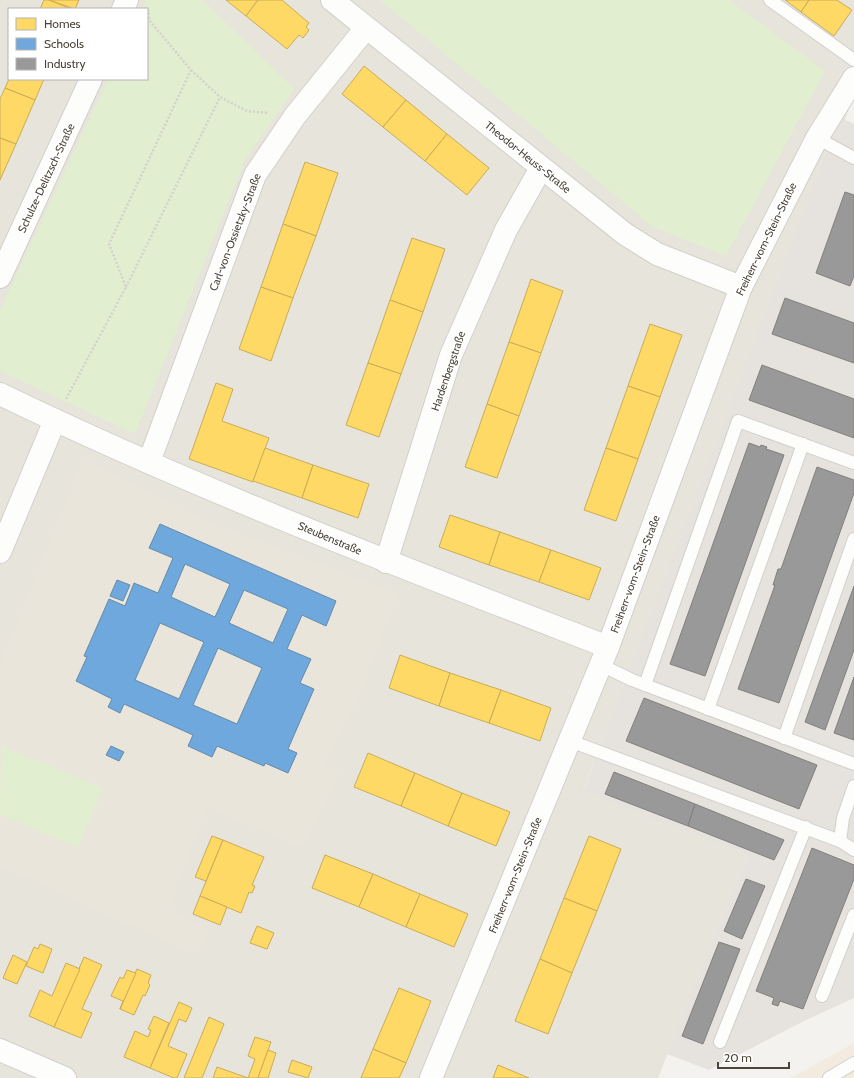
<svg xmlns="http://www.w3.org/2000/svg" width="854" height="1078" viewBox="0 0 854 1078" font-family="Cabin,sans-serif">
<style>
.residential{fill:#e7e4dc;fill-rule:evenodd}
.commercial{fill:#f3ebdf}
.industrial{fill:#e6e2de}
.education{fill:#eae5da}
.green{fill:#e1eecf}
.homes{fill:#ffd966;stroke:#c9ac58}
.schools{fill:#6fa8dc;stroke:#648aab;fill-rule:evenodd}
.industry{fill:#999;stroke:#82807c}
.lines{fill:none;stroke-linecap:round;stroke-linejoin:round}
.service-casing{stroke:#d2d0cb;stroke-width:14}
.minor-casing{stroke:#d2d0cb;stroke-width:24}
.path{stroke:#d3d2cc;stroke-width:2.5;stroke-dasharray:2 2;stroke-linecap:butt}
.service{stroke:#fdfdfc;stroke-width:12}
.minor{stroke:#fdfdfc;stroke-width:22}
.labels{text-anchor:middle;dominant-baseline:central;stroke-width:4;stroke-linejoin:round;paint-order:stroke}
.street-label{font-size:11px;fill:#4b4439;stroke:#fff}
</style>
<rect width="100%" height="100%" fill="#f4f2ee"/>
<!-- residential -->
<path class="residential" d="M0,0h854v96l-271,695 164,64 -89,223h-658zM9,9h138v70h-138z"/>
<!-- commercial -->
<path class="commercial" d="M854,1043v35h-64z"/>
<!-- industrial -->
<path class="industrial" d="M840,117l14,7v874l-50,23 -95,49 -42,-16 80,-199 -164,-63z"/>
<!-- education -->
<path class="education" d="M84,458l108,58 206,78 -44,114 -32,57 18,6 -37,76 -96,-40 -39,102 40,20 -12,26 -196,-90v-199z"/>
<!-- green -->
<g class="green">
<path d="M146,0h57l91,89 -49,71 -110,274 -135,-63v-61l108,-231h39v-70h-6z"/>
<path d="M380,0h349l96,71 -99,185 -73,-29z"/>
<path d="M1,746l102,42 -25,59 -78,-32z"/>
</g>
<!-- homes -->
<g class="homes">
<path d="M44,0h5l22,9h-31z"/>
<path d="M49,0h30l-4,9z"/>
<path d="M226,0h32l-12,16z"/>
<path d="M258,0h24l27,23 -3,4 3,3 -6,8 -4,-3 -12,14 -41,-33z"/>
<path d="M785,0h24l-8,12z"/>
<path d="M809,0h28l15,10 -18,26 -33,-24z"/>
<path d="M364,66l42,34 -23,27 -41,-33z"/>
<path d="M9,79h35l-9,21 -30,-12z"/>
<path d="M5,88l30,12 -19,44 -16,-6v-39z"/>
<path d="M406,100l41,34 -22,27 -42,-34z"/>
<path d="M447,134l42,34 -22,27 -42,-34z"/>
<path d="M0,138l16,6 -16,36z"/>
<path d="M305,162l33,11 -22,63 -33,-12z"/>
<path d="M283,224l33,12 -23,62 -32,-11z"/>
<path d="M412,238l33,11 -22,63 -33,-12z"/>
<path d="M531,279l32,12 -22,62 -32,-11z"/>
<path d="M261,287l32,11 -22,63 -32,-12z"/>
<path d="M390,300l33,12 -22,62 -33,-11z"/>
<path d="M650,324l32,11 -22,62 -32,-11z"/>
<path d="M509,342l32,11 -22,63 -32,-12z"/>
<path d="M368,363l33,11 -22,63 -33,-12z"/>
<path d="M216,383l17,6 -11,32 47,17 -16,44 -64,-23z"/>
<path d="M628,386l32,11 -22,62 -32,-11z"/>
<path d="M487,404l32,12 -22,62 -32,-11z"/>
<path d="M265,448l48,17 -11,33 -49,-17z"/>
<path d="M606,448l32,11 -22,62 -32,-11z"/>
<path d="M313,465l56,19 -11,34 -56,-20z"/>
<path d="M450,515l50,17 -11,33 -50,-18z"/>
<path d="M500,532l51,18 -12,32 -50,-17z"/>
<path d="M551,550l50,18 -12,32 -50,-18z"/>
<path d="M400,655l50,18 -11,33 -50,-18z"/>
<path d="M450,673l51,17 -12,33 -50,-17z"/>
<path d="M501,690l50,18 -11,33 -51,-18z"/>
<path d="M368,753l47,20 -14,33 -47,-19z"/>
<path d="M415,773l47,20 -14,33 -47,-20z"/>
<path d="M462,793l48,19 -14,34 -48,-20z"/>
<path d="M212,836l11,4 -17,41 -11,-4z"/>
<path d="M589,836l32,13 -24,62 -33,-13z"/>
<path d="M223,840l41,17 -12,28 3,1 -3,7 -3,-1 -8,21 -41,-17z"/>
<path d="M325,855l48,19 -14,33 -47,-19z"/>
<path d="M373,874l47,20 -14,33 -47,-20z"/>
<path d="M420,894l48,20 -14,33 -48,-20z"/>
<path d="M200,896l27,11 -7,18 -27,-11z"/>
<path d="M564,898l33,13 -25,62 -32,-14z"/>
<path d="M257,926l17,7 -7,16 -17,-6z"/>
<path d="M40,944l12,5 -9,24 -17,-7 8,-19 4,2z"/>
<path d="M13,955l14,7 -10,22 -14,-6z"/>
<path d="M84,957l18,8 -20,44 10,4 -11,25 -27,-11z"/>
<path d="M540,959l32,14 -24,61 -33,-13z"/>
<path d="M66,963l14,6 -26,58 -25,-11 11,-26 12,6z"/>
<path d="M137,969l14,6 -3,8 2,2 -5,11 -2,-1 -9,20 -14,-6z"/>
<path d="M127,970l9,3 -16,36 3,-8 -12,-5 9,-19 3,2z"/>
<path d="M399,988l32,13 -25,62 -33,-14z"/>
<path d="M179,1002l13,6 -6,14 -7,-3 -11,27 19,8 -10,24h-3l-24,-10z"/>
<path d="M154,1016l15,7 -19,45 -26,-11 11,-26 13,6 3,-7 -3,-1z"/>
<path d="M209,1017l15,7 -22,54h-18z"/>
<path d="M255,1037l16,5 -13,36h-45l4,-11 31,11 7,-19 -7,-3z"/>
<path d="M373,1049l33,14 -7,15h-38z"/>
<path d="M268,1050l8,3 -8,25h-10z"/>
<path d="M292,1060l20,7 -4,11 -20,-6z"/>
<path d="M498,1065l31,13h-36z"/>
</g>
<!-- schools -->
<g class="schools">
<path d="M160,524l176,77 -10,25 -24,-11 -15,34 24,10 -11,24 14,6 -26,60 9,4 -9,20 -23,-10 -1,3 -47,-20 -5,11 -24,-11 5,-11 -69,-31 -4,9 -12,-6 4,-8 -36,-18 11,-24 -3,-1 25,-57 16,7 9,-23 24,10 15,-35 -24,-10zM185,564l45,20 -15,33 -44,-20zM244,590l44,19 -15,34 -44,-20zM160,623l44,19 -25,57 -44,-19zM218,648l44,20 -25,56 -44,-19z"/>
<path d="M117,580l13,5 -7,16 -13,-5z"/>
<path d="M111,746l13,6 -5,9 -13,-6z"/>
</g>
<!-- industry -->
<g class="industry">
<path d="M845,192l9,3v81l-4,10 -34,-13z"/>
<path d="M785,298l69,25v40l-82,-29z"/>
<path d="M762,365l92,34v39l-105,-38z"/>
<path d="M749,443l11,4 1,-2 6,2 -1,2 18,6 -79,221 -35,-12z"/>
<path d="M817,467l37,13v13l-75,210 -41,-14 37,-104h-2l5,-16h3z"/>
<path d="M854,586v64l-29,80 -20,-8z"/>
<path d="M854,677v63l-20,-7z"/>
<path d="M644,698l173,67 -18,44 -173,-68z"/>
<path d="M614,772l81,32 -7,22 -83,-32z"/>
<path d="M695,804l89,36 -10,20 -86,-34z"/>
<path d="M812,848l42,17v14l-51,130 -23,-8 -2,5 -6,-2 2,-6 -18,-7z"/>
<path d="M746,879l19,7 -23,53 -18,-8z"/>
<path d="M719,942l21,7 -37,95 -21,-8z"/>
</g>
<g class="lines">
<!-- service casing -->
<g class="service-casing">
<g id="service">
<path d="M770,0l84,60"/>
<path d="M817,138l37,20"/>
<path d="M601,665l31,15 222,84"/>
<path d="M645,685l93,-264 116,42"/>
<path d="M708,709l95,-265"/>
<path d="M784,738l70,-199"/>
<path d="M570,741l270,100"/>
<path d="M854,786l-11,32 -3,23 14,9"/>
<path d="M822,996l32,-81"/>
<path d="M720,1042l86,-215"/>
<path d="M829,1078l25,-15"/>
</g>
</g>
<!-- minor casing -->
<g class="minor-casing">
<g id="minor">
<path d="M332,0l293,234 32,20 84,33"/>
<path d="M123,9l4,-9"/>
<path d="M0,277l91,-198"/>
<path d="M0,394c198,96 404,174 608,253"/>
<path d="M149,462l106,-287 40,-59 71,-88"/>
<path d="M0,552l55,-132"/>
<path d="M386,562l65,-207 55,-125 35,-62"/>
<path d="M0,1050l65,28"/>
<path d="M431,1078l177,-431 133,-360 76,-149 37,-60"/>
</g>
</g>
<!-- path -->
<g class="path">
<path d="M191,70l29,27 27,14 22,2"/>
<path d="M126,287l94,-190"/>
<path d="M66,399l60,-112 -17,-43 82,-174 -42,-50 -1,-10"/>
</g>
<!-- service -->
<use href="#service" class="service"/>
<!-- minor -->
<use href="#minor" class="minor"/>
</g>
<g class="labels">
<!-- street labels -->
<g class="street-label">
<text transform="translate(528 157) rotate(39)">Theodor-Heuss-Straße</text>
<text transform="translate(46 178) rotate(-65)">Schulze-Delitzsch-Straße</text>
<text transform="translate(235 232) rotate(-69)">Carl-von-Ossietzky-Straße</text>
<text transform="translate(766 239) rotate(-64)">Freiherr-vom-Stein-Straße</text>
<text transform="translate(448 371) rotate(-71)">Hardenbergstraße</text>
<text transform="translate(330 538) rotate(23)">Steubenstraße</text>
<text transform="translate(635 574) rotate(-70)">Freiherr-vom-Stein-Straße</text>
<text transform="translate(515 875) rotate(-68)">Freiherr-vom-Stein-Straße</text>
</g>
</g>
<!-- legend -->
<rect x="8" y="8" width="140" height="72" fill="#ffffff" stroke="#b7b4b0"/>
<rect x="16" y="18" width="20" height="12" fill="#ffd966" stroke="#b7b4b0"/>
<text x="44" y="28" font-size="12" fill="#4b4439">Homes</text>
<rect x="16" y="38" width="20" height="12" fill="#6fa8dc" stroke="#b7b4b0"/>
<text x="44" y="48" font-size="12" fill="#4b4439">Schools</text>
<rect x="16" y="58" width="20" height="12" fill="#999999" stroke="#b7b4b0"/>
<text x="44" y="68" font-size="12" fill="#4b4439">Industry</text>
<!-- scale -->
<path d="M718 1062v6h71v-6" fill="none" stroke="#4b4439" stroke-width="2"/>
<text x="724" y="1062" font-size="12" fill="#4b4439" stroke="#ffffff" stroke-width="3" paint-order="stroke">20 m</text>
</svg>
